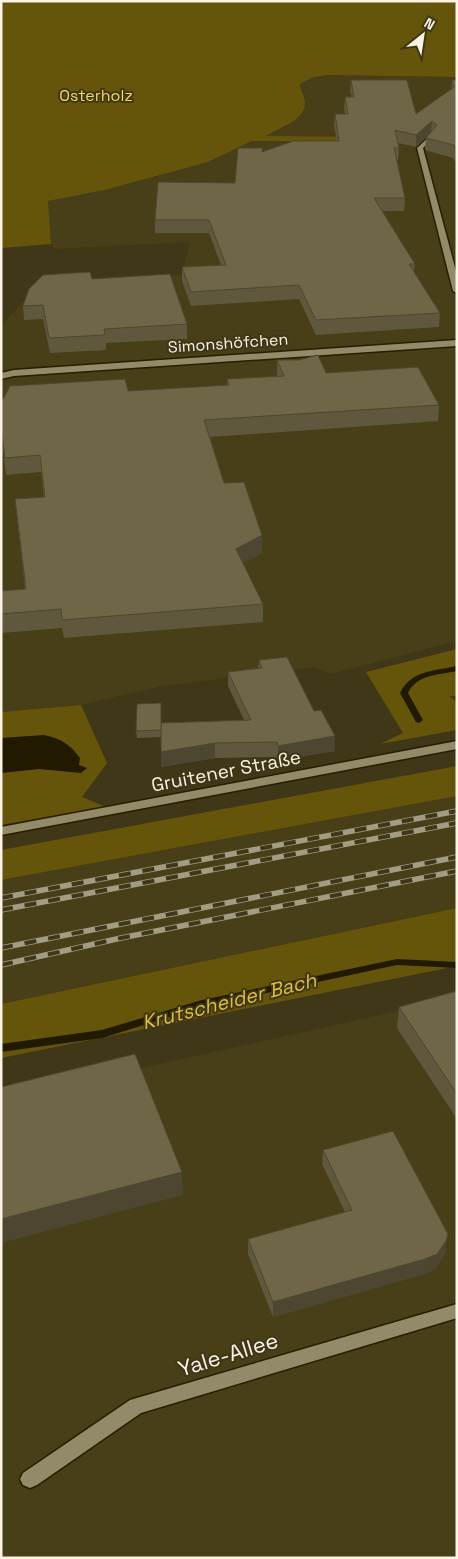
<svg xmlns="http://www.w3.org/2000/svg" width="458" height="1559" viewBox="0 0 458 1559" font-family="'Space Grotesk',sans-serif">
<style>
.built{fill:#483e17}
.green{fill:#65550a}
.water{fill:#211a00}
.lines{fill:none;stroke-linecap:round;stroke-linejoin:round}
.stream{fill:#211a00;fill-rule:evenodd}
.minor-casing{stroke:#261e01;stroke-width:3}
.minor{fill:#938a69;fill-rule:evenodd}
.rail-casing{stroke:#a29c84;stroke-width:5.5}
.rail{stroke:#3f3718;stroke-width:4;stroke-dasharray:12;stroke-linecap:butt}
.wall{fill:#5f583c}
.shaded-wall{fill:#4d4731}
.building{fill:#6e6646;stroke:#4d4731}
.labels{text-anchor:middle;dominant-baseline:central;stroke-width:4;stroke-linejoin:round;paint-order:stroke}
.far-park-label{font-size:16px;fill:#f7d95d;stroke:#3f3718}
.far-street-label{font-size:16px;fill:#f9f4e3;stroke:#3f3718}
.street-label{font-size:19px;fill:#f9f4e3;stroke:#3f3718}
.water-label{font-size:20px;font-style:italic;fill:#debf40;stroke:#3f3718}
.near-street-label{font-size:22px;fill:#f9f4e3;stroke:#3f3718}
</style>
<rect width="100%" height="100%" fill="#3f3718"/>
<!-- built -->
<g class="built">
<path d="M328,75l129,2v564l-126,33 -16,-7 -153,19 -81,19 -80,7v-385l37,-44 144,-8 8,-33 -136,7 -3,-5 -4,-43 58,-11 103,-28 44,-21h153l-1,-4 -140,-1 21,-8 20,-30 -5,-14 14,-7z"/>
<path d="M457,796v112l-456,96v-124z"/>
<path d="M457,998v560h-456v-459z"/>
</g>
<!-- green -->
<g class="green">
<path d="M1,1h456v76l-129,-2 -14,2 -14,7c0,7 6,13 5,20 -1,17 -28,25 -39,32l138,1 1,4h-153l-44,21 -103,28 -57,11 3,43 -50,4z"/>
<path d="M457,649v47h-8l8,6v28l-77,14 23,-11 -37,-61z"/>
<path d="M81,705l26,58 -25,34 24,10 -105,18v-113z"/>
<path d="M457,766v30l-456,84v-30z"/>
<path d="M457,908v58l-456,92v-54z"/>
</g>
<!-- water -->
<path class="water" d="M44,735c17,4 26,9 36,23l-1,7 8,3 -6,5 -42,-4 -38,4v-35z"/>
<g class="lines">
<!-- stream -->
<g class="stream">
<path d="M457,666v5c-18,4 -40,3 -49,22l15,27 -4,3 -3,-1 -16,-29c11,-23 35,-22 57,-27z"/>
<path d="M397,959l60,3v6l-60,-3 -195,42 -100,31 -101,14v-8l101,-14 100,-30z"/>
</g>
<!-- minor casing -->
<g class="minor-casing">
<g id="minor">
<path d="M431,135l3,2 -11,11 34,127v18l-4,-2 -36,-143z"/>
<path d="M457,340v6l-443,30 -13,3v-6l13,-3z"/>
<path d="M457,741v8l-456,86v-8z"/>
<path d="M457,1304v14l-316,95 -104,72 -7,3 -7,-3 -3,-6 3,-6 107,-73z"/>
</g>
</g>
<!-- minor -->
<use href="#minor" class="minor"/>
<!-- rail casing -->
<g class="rail-casing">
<g id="rail">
<path d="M1,898l456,-87"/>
<path d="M1,910l456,-87"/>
<path d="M1,948l456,-91"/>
<path d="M1,965l120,-27 336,-67"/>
</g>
</g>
<!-- rail -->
<use href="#rail" class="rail"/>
</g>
<!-- wall -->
<g class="wall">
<path d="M351,80l65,34 35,-24 1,-10h5v81h-2l-2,-3 -28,-8 1,-12 2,-2 -12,11 -18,-4 1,5 -1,12h-1l8,38 -1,13h-22l33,53 -1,8 26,41 -1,14 -123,8 -17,-36 -108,7 -9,-25v-14l39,-2 -12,-32h-54v-13l80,-37 28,-31 74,-11 -3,-15 1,-12h10l-1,-5 1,-12h7l-2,-6z"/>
<path d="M92,279l95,45v15l-81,4v7l-56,3 -7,-34 -19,1 -1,-14z"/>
<path d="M277,360l162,45 -1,16 -228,16 14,46 38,52v18l-19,10 20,41v18l-199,16 -2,-10 -61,5v-42l24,-2 -10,-90 29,-2 -3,-25 -35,3 -5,-45v-27l127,-12 99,-6v-6l50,-3z"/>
<path d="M259,660l55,51 21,40 -57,9 -2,-3 -61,1 -54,9v-30l-24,1 -1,-7 26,-8 82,-3 -16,-34v-14l30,-4z"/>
<path d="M457,991v128l-60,-91 2,-21z"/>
<path d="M323,1150l123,99 -2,6 -9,14 -11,5 -151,43 -25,-63v-15l97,-27 -23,-48z"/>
</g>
<!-- shaded-wall -->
<g class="shaded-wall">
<path d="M432,121l-1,12 -15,14v-12z"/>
<path d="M262,535v18l-26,14v-18z"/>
<path d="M335,736v15l-57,9v-14z"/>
<path d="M215,743v15l-54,9v-15z"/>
<path d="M182,1172l1,23 -182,48v-24z"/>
<path d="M448,1234l-4,21 -9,14 -11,5 -151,43v-15z"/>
</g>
<!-- building -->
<g class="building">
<path d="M351,80h56l9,34 38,-27 -2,-7h5v69h-2l-1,-4 -28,-7 11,-13 -5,-4 -16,14 -21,-5 4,18h-5l11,50h-31l41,66h-6l31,49 -124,7 -17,-35 -108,7 -9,-25 44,-2 -17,-45h-54l3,-38 77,1 3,-35h25l-1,4 31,-11h46l-4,-27h13l-3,-17h9z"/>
<path d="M90,272l2,7 78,-5 17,50 -83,5 1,6 -56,3 -6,-33 -20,1 6,-17 14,-14z"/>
<path d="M318,355l8,18 92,-6 21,38 -235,15 20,63 20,-1 18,53 -26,14 27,55 -201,16 -1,-11 -60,5v-23l25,-2 -11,-90 30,-2 -5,-42 -35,3 -4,-32v-23l9,-17 115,-7 3,12 101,-6 -2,-6 57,-3 -7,-16h22z"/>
<path d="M287,657l27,54 7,-1 14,26 -57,10 -1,-4 -62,1 -54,9v-29l90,-3 -23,-48 34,-4 -3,-8z"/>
<path d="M161,703v27l-25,1 1,-27z"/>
<path d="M457,991v103l-58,-87z"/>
<path d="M135,1054l47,118 -181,47v-132z"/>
<path d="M393,1131l55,103 -2,7 -9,13 -12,5 -152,43 -25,-63 104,-29 -29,-60z"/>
</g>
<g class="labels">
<!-- far-park labels -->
<g class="far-park-label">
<text x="96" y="95">Osterholz</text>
</g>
<!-- far-street labels -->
<g class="far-street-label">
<text transform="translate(228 343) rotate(-4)">Simonshöfchen</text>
</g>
<!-- street labels -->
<g class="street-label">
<text transform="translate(226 771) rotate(-11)">Gruitener Straße</text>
</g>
<!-- water labels -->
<g class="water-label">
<text transform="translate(229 1001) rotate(-14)">Krutscheider Bach</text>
</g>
<!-- near-street labels -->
<g class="near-street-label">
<text transform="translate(228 1354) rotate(-17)">Yale-Allee</text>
</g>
</g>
<!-- border -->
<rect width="458" height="1559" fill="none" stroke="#f9f4e3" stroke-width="5"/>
<!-- north arrow -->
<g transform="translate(423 35) rotate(30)" stroke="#3f3718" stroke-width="4" paint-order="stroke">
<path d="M0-4L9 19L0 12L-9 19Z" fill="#f9f4e3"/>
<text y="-8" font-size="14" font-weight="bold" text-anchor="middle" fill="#f9f4e3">N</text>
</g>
</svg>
